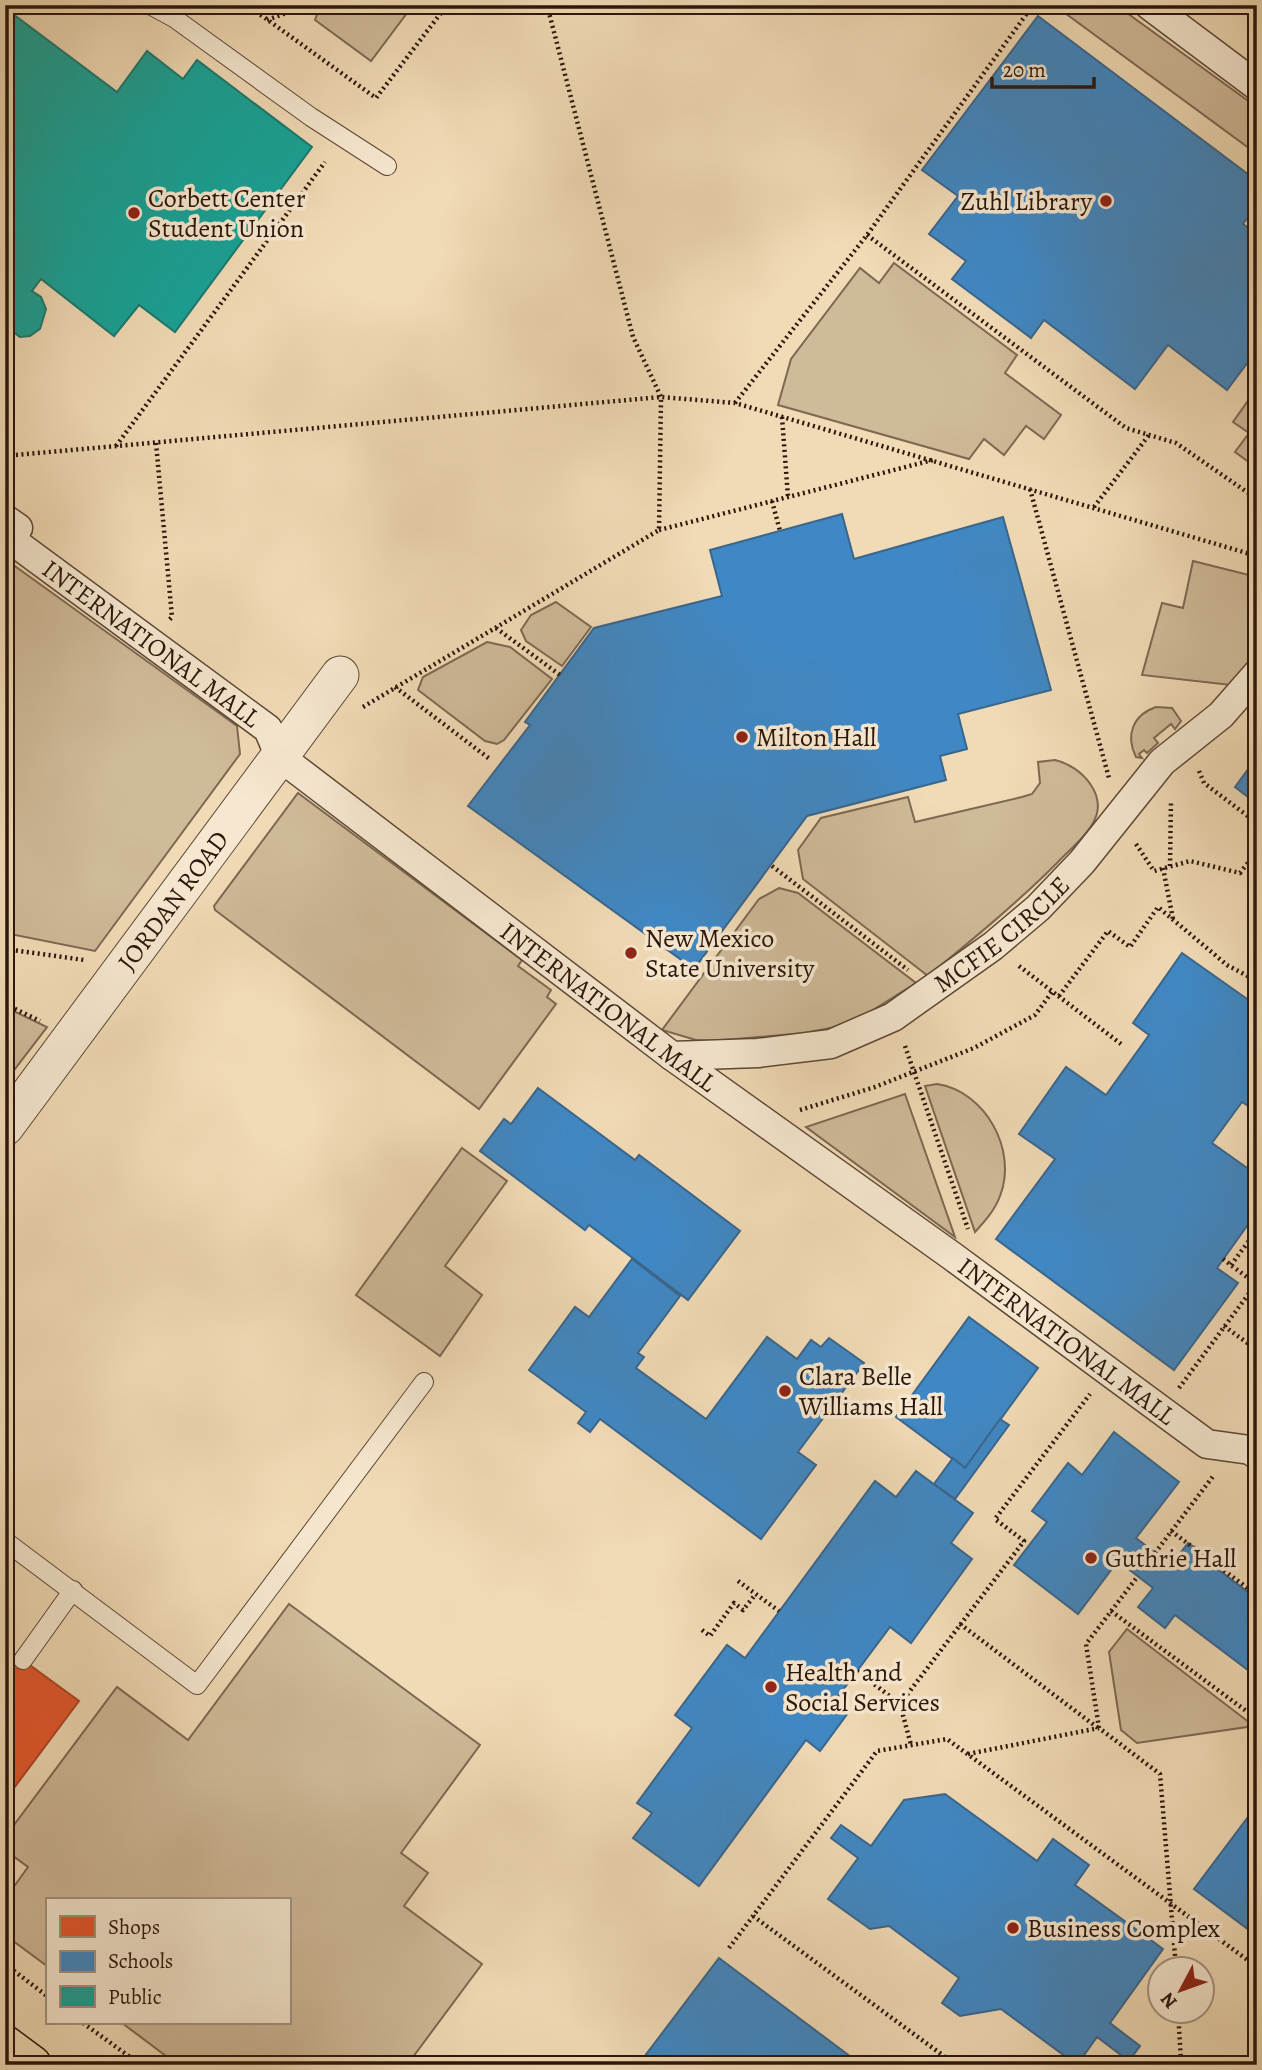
<svg xmlns="http://www.w3.org/2000/svg" width="1262" height="2070" viewBox="0 0 1262 2070" font-family="Alegreya,serif">
<style>
.green{fill:#cfba99;stroke:#7d6852;stroke-width:2}
.shops{fill:#e4572e;stroke:#ac4424;stroke-width:2}
.schools{fill:#3f88c5;stroke:#39668d;stroke-width:2}
.public{fill:#17a398;stroke:#1d796e;stroke-width:2}
.lines{fill:none;stroke-linecap:round;stroke-linejoin:round}
.service-casing{stroke:#5c4736;stroke-width:20}
.pedestrian-casing{stroke:#5c4736;stroke-width:31}
.minor-casing{stroke:#5c4736;stroke-width:39}
.primary-casing{stroke:#2b160b;stroke-width:41}
.path{stroke:#2b160b;stroke-width:4.5;stroke-dasharray:2 3.5;stroke-linecap:butt}
.service{stroke:#f6e8d0;stroke-width:18}
.pedestrian{stroke:#f6e8d0;stroke-width:28}
.minor{stroke:#f6e8d0;stroke-width:37}
.primary{stroke:#f1dbb6;stroke-width:38}
.poi-dot{fill:#8f2418;stroke:#f6e8d0;stroke-width:2.5}
.labels{text-anchor:middle;dominant-baseline:central;stroke-width:7;stroke-linejoin:round;paint-order:stroke}
.poi-label{font-size:26px;fill:#2b160b;stroke:#f6e8d0;text-anchor:start}
.street-label{font-size:26px;fill:#2b160b;stroke:#f6e8d0}
</style>
<rect width="100%" height="100%" fill="#f1dbb6"/>
<filter id="stains"><feTurbulence type="fractalNoise" baseFrequency=".00286" numOctaves="4"/><feColorMatrix values="0 0 0 0 .2 0 0 0 0 .09 0 0 0 0 .02 0 0 0 .5 -.17"/></filter>
<radialGradient id="worn" r=".72"><stop offset=".6" stop-color="#630" stop-opacity="0"/><stop offset="1" stop-color="#630" stop-opacity=".3"/></radialGradient>
<!-- green -->
<g class="green">
<path d="M329,5h84l-42,56 -56,-41 4,-11z"/>
<path d="M1054,5h62l135,98 6,6v45z"/>
<path d="M894,263l123,92 -12,18 56,42 -17,24 -18,-13 -22,29 -20,-16 -15,20 -191,-54 13,-46 69,-91 19,15z"/>
<path d="M1257,388v80l-22,-16 14,-19 -16,-11z"/>
<path d="M5,559l232,167 3,28 -145,197 -90,-18z"/>
<path d="M1193,561l64,16v73l-26,35 -89,-10 20,-72 21,5z"/>
<path d="M556,602l35,25 -29,39 -36,-25 -5,-11 10,-15z"/>
<path d="M487,642l23,5 42,32 -48,61 -7,4 -12,-3 -67,-51 5,-13z"/>
<path d="M1156,707l16,1 9,13 -6,8 -4,-5 -17,14 4,5 -11,10 -3,-3 -5,4 3,4 -6,-1c-11,-22 -3,-42 20,-50z"/>
<path d="M1055,760c26,6 54,35 38,63 -8,15 -25,28 -36,40 -41,41 -85,77 -129,113l-125,-97 -5,-29 23,-32 87,-21 7,25 107,-25 10,-3 8,-11 -2,-21z"/>
<path d="M298,793l224,167 -4,6 33,24 -4,7 9,7 -77,105 -264,-199 -1,-4z"/>
<path d="M779,888l19,5 118,90 -59,37 -17,6 -35,7 -92,8 -17,-1 -34,-10 97,-131z"/>
<path d="M5,1007l42,20 -42,55z"/>
<path d="M937,1084c48,7 81,66 63,112 -5,14 -15,25 -25,36l-50,-146z"/>
<path d="M905,1094l50,143 -149,-110z"/>
<path d="M462,1148l45,33 -62,85 37,29 -42,61 -84,-61z"/>
<path d="M289,1604l191,141 -79,108 27,20 -24,33 78,58 -75,101h-229l-56,-42h167v-123h-242v66l-42,-31v-36l23,-32 -23,-17v-13l112,-150 71,53z"/>
<path d="M1127,1629l127,97 -117,17 -16,-13 -12,-78z"/>
</g>
<!-- shops -->
<path class="shops" d="M5,1647l74,54 -74,99z"/>
<!-- schools -->
<g class="schools">
<path d="M1038,16l219,165v24l-14,19 14,10v116l-30,40 -59,-45 -33,44 -91,-69 -13,18 -79,-59 14,-18 -37,-27 29,-38 -36,-26z"/>
<path d="M842,514l12,45 149,-42 48,173 -93,24 9,35 -27,7 6,24 -139,36 -113,153 -226,-163 62,-81 -5,-3 69,-94 128,-32 -12,-46z"/>
<path d="M1257,757v47l-22,-17z"/>
<path d="M1182,953l75,53v106l-15,-10 -30,41 45,32v37l-40,56 21,15 -64,87 -178,-131 59,-80 -36,-25 47,-67 40,28 43,-60 -16,-12z"/>
<path d="M538,1088l97,72 4,-5 101,76 -52,69 -99,-75 -4,5 -105,-79 24,-32 7,5z"/>
<path d="M632,1259l48,37 -42,57 6,4 -8,11 70,51 61,-82 30,22 14,-19 10,7 8,-9 35,25 -66,89 18,13 -55,74 -161,-120 -10,13 -12,-9 8,-11 -57,-42 46,-63 14,10z"/>
<path d="M969,1317l69,51 -73,100 -69,-51z"/>
<path d="M1000,1419l9,6 -54,74 -21,-15 19,-26 12,10z"/>
<path d="M1114,1432l65,50 -43,56 35,27 17,-22 12,8 -2,3 59,45v78l-82,-62 -10,13 -27,-21 15,-19 -35,-27 -40,53 -64,-49 33,-43 -15,-11 36,-48 14,12z"/>
<path d="M916,1471l57,42 -22,30 21,16 -61,84 -21,-16 -56,75 14,11 -28,38 -14,-11 -107,146 -66,-48 19,-25 -15,-10 55,-75 -17,-13 52,-70 18,13 130,-177 21,16z"/>
<path d="M945,1794l92,67 16,-22 36,26 -14,20 88,64 -53,74 30,23 -11,15 -32,-24 -20,28 -76,-56 -41,7 -18,-13 17,-25 -70,-52 -19,3 -42,-30 30,-41 -27,-20 10,-13 30,21 33,-46z"/>
<path d="M1257,1805v131l-63,-47z"/>
<path d="M719,1958l136,102 -3,5h-214z"/>
</g>
<!-- public -->
<path class="public" d="M5,8l112,84 30,-41 36,28 14,-19 115,87 -137,185 -36,-27 -25,31 -73,-57 -9,12 9,6 5,12 -6,20 -10,7 -10,1 -15,-11z"/>
<g class="lines">
<!-- service casing -->
<g class="service-casing">
<g id="service">
<path d="M150,5l24,13 137,99 76,49"/>
<path d="M5,1541l192,144 227,-303"/>
<path d="M23,1660l50,-70"/>
</g>
</g>
<!-- pedestrian casing -->
<g class="pedestrian-casing">
<g id="pedestrian">
<path d="M1149,5l108,81"/>
<path id="s1" d="M5,519l13,9 -8,11 258,190 12,28 392,299 280,200 255,188 43,6 7,5"/>
<path id="s2" d="M672,1056l86,-3 73,-9 62,-27 100,-71 45,-38 44,-46 80,-100 59,-47 36,-41"/>
</g>
</g>
<!-- minor casing -->
<g class="minor-casing">
<g id="minor">
<path id="s3" d="M5,1127l335,-452"/>
</g>
</g>
<!-- primary casing -->
<g class="primary-casing">
<path id="primary" d="M5,2045l27,20"/>
</g>
<!-- path -->
<g class="path">
<path d="M247,5l129,93 71,-93"/>
<path d="M795,5l2,4"/>
<path d="M267,20l41,-15"/>
<path d="M867,235l259,193 50,15 81,56"/>
<path d="M735,403l132,-168 166,-230"/>
<path d="M782,417l6,80"/>
<path d="M156,443l16,174 -3,3"/>
<path d="M116,446l209,-284"/>
<path d="M5,456l656,-59 74,6 522,153"/>
<path d="M1030,489l79,289"/>
<path d="M772,501l8,30"/>
<path d="M1094,507l55,-72"/>
<path d="M659,530l274,-70"/>
<path d="M496,628l64,47"/>
<path d="M395,687l96,73"/>
<path d="M363,707l296,-177 2,-133 -28,-60 -86,-332"/>
<path d="M1199,771l5,12 53,40"/>
<path d="M1136,844l18,27 36,-10 50,12 17,-22"/>
<path d="M772,866l136,104"/>
<path d="M1170,866l1,-65"/>
<path d="M1163,868l10,51"/>
<path d="M5,949l79,11"/>
<path d="M1019,966l102,78"/>
<path d="M1059,996l49,-65 22,16 28,-40 69,58 30,16"/>
<path d="M5,1004l35,17"/>
<path d="M905,1046l63,183"/>
<path d="M800,1110l75,-23 99,-39 61,-33 17,-23"/>
<path d="M1223,1259l33,25"/>
<path d="M1231,1265l26,-35"/>
<path d="M1224,1326l33,24"/>
<path d="M1179,1388l77,-104"/>
<path d="M1171,1531l86,64"/>
<path d="M1155,1553l59,-78"/>
<path d="M738,1581l41,30"/>
<path d="M1111,1611l146,108"/>
<path d="M960,1624l138,104"/>
<path d="M702,1630l8,6 24,-33 9,7 12,-15"/>
<path d="M857,1671l43,33 124,-163 -29,-22 95,-125"/>
<path d="M900,1704l11,41"/>
<path d="M1099,1728l-13,-84 52,-68"/>
<path d="M968,1754l131,-26 61,46 16,194"/>
<path d="M753,1916l203,149"/>
<path d="M729,1948l148,-197 70,-12 310,228"/>
<path d="M5,1964l42,32"/>
<path d="M1178,2010l3,51 -2,4"/>
<path d="M83,2023l58,42"/>
</g>
<!-- service -->
<use href="#service" class="service"/>
<!-- pedestrian -->
<use href="#pedestrian" class="pedestrian"/>
<!-- minor -->
<use href="#minor" class="minor"/>
<!-- primary -->
<use href="#primary" class="primary"/>
</g>
<!-- markers -->
<g class="poi-dot">
<circle cx="1106" cy="201" r="7"/>
<circle cx="134" cy="213" r="7"/>
<circle cx="742" cy="737" r="7"/>
<circle cx="631" cy="953" r="7"/>
<circle cx="785" cy="1391" r="7"/>
<circle cx="1091" cy="1558" r="7"/>
<circle cx="771" cy="1687" r="7"/>
<circle cx="1013" cy="1928" r="7"/>
</g>
<g class="labels">
<!-- poi labels -->
<g class="poi-label">
<text x="148" y="198">Corbett Center<tspan x="148" dy="30">Student Union</tspan></text>
<text x="1092" y="201" text-anchor="end">Zuhl Library</text>
<text x="756" y="737">Milton Hall</text>
<text x="645" y="938">New Mexico<tspan x="645" dy="30">State University</tspan></text>
<text x="799" y="1376">Clara Belle<tspan x="799" dy="30">Williams Hall</tspan></text>
<text x="1105" y="1558">Guthrie Hall</text>
<text x="785" y="1672">Health and<tspan x="785" dy="30">Social Services</tspan></text>
<text x="1027" y="1928">Business Complex</text>
</g>
<!-- street labels -->
<g class="street-label">
<text stroke="none"><textPath href="#s1" startOffset="205">INTERNATIONAL MALL</textPath></text>
<text stroke="none"><textPath href="#s3" startOffset="282">JORDAN ROAD</textPath></text>
<text stroke="none"><textPath href="#s2" startOffset="364">MCFIE CIRCLE</textPath></text>
<text stroke="none"><textPath href="#s1" startOffset="793">INTERNATIONAL MALL</textPath></text>
<text stroke="none"><textPath href="#s1" startOffset="1360">INTERNATIONAL MALL</textPath></text>
</g>
</g>
<!-- margin -->
<rect width="1262" height="2070" fill="none" stroke="#f1dbb6" stroke-width="28"/>
<rect x="7" y="7" width="1248" height="2056" fill="none" stroke="#2b160b" stroke-width="3.5"/>
<rect x="14" y="14" width="1234" height="2042" fill="none" stroke="#2b160b" stroke-width="2"/>
<!-- legend -->
<rect x="46" y="1898" width="245" height="126" fill="#f6e8d0" stroke="#a59481" stroke-width="2"/>
<rect x="60" y="1916" width="35" height="21" fill="#e4572e" stroke="#a59481" stroke-width="2"/>
<text x="108" y="1934" font-size="21" fill="#2b160b">Shops</text>
<rect x="60" y="1951" width="35" height="21" fill="#3f88c5" stroke="#a59481" stroke-width="2"/>
<text x="108" y="1968" font-size="21" fill="#2b160b">Schools</text>
<rect x="60" y="1986" width="35" height="21" fill="#17a398" stroke="#a59481" stroke-width="2"/>
<text x="108" y="2004" font-size="21" fill="#2b160b">Public</text>
<!-- north arrow -->
<g transform="translate(1181 1990) rotate(229)"><circle r="33" fill="#f6e8d0" stroke="#a59481" stroke-width="2"/>
<path d="M0-5L12 26L0 18L-12 26Z" fill="#8f2418"/>
<text y="-10" font-size="19" font-weight="bold" text-anchor="middle" fill="#2b160b">N</text>
</g>
<!-- scale -->
<path d="M992 77v10h102v-10" fill="none" stroke="#2b160b" stroke-width="3.5"/>
<text x="1003" y="77" font-size="21" fill="#2b160b" stroke="#f6e8d0" stroke-width="5" paint-order="stroke">20 m</text>
<rect width="100%" height="100%" filter="url(#stains)"/>
<rect width="100%" height="100%" fill="url(#worn)"/>
</svg>
